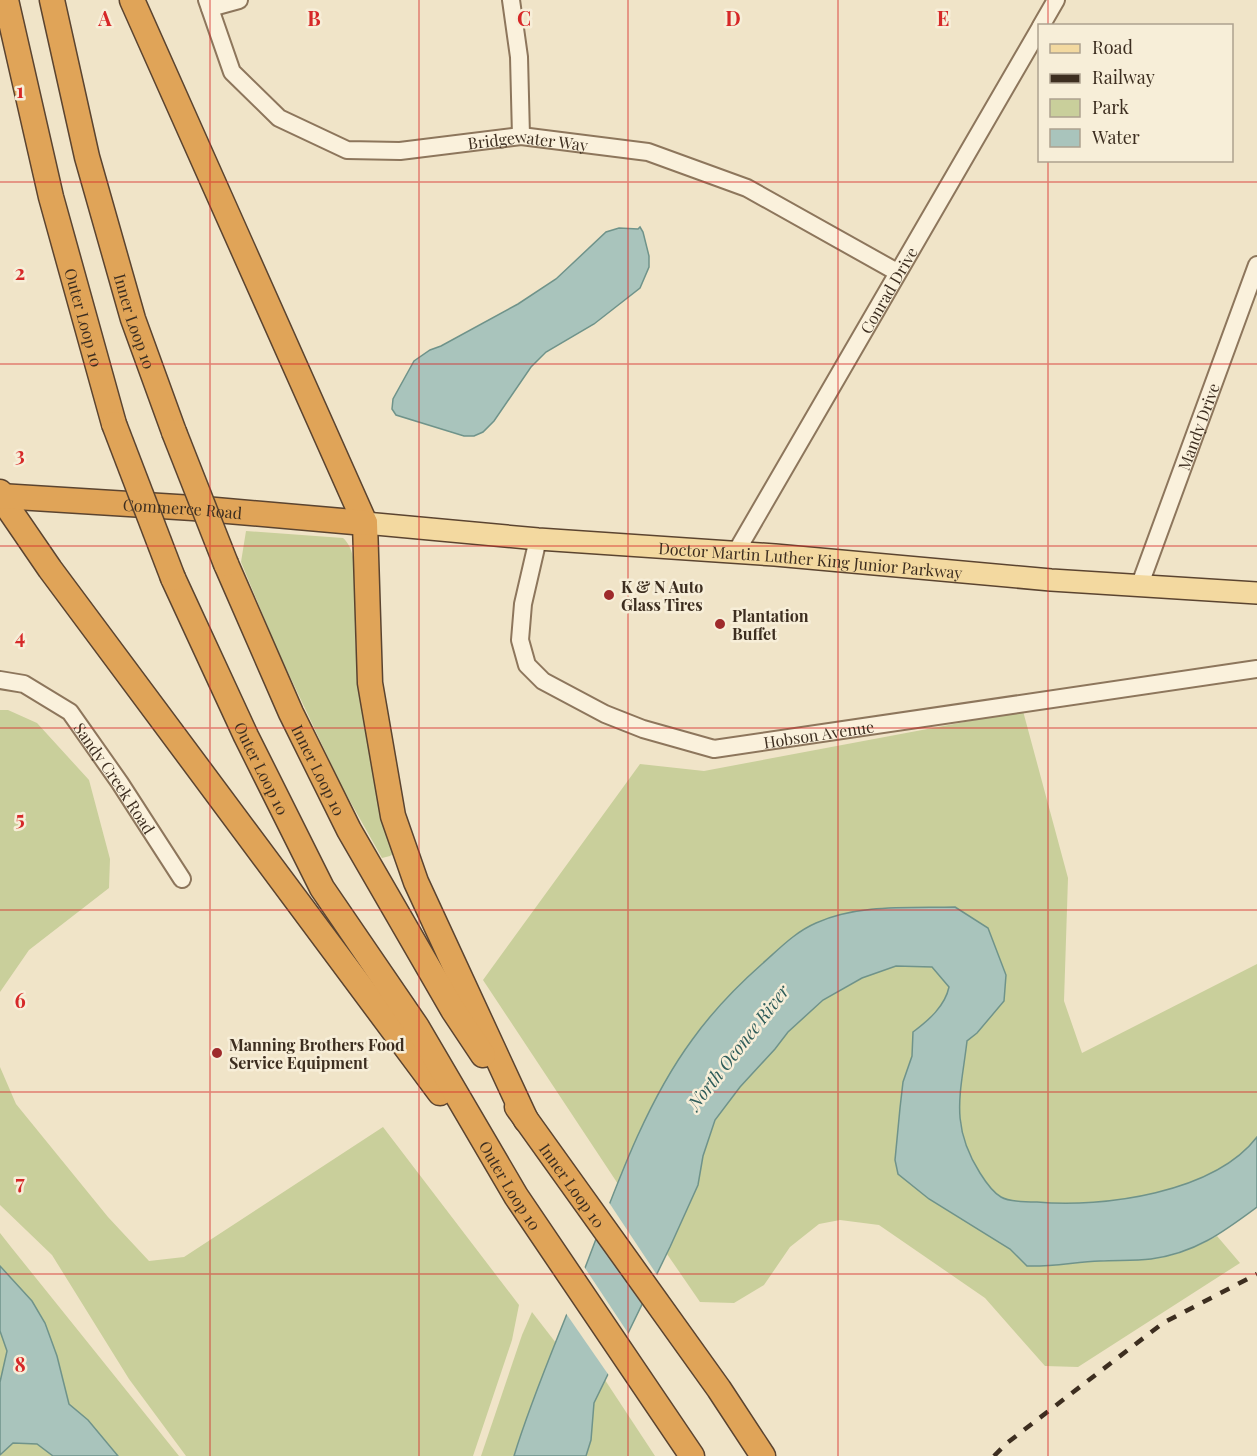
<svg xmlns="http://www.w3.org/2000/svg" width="1257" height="1456" viewBox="0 0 1257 1456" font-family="'Playfair Display',serif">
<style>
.green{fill:#c9cf9b}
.water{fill:#a9c4bc;stroke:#6f938a;stroke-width:1.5}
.pier{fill:#f0e4c8}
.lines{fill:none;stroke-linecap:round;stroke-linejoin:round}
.minor-casing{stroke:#8d765c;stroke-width:20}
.major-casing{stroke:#5b4430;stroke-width:24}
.highway-casing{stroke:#5b4430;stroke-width:27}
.minor{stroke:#faf1dc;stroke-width:16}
.major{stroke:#f3d9a0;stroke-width:21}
.highway{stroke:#e0a458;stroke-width:24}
.rail{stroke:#3d2e20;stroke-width:4.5;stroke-dasharray:10 10;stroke-linecap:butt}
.highway-bridge-casing{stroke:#5b4430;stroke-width:27;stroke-linecap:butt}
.highway-bridge{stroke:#e0a458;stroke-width:24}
.grid{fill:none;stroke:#d62828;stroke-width:1.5;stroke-opacity:0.55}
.poi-dot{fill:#9e2a2b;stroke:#f7eed8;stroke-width:2}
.labels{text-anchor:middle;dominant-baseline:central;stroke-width:5;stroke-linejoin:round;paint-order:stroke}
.street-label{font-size:16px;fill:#3d2e20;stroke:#f7eed8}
.poi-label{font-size:16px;font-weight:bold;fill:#3d2e20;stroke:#f7eed8;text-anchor:start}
.water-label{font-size:18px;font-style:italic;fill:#2f5d5a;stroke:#f7eed8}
.grid-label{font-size:20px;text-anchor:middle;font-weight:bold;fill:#d62828;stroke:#f7eed8;stroke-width:5;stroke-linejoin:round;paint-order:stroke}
</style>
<rect width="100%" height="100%" fill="#f0e4c8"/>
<!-- green -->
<g class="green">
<path d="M246,531l97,7c19,16 11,70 12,94 3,75 19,148 39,221l-4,3 -8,2 -40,-71 -65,-138 -36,-87z"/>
<path d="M0,710h8l29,13 52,57 21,79 -1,29 -80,62 -29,42z"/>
<path d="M1023,711l45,167 -4,123 18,52 175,-89v173c-43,56 -154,71 -220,65 -10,0 -28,0 -36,-5 -9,-5 -16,-16 -21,-24 -31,-49 -19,-80 -13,-132l10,-8 27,-32 2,-26 -18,-47 -96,-20 -55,7 -23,9 -57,45 -35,34 -31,38 -37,62 -36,81 -135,-204 157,-216 64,7z"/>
<path d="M896,966l37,1 16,20c-4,19 -21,33 -36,45l-1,24 -9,26 -3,26 -5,52 3,14 31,25 81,50 17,17c24,1 46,-3 69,-5 17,-1 34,0 51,-2 25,-1 48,-11 70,-23l23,27 -162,104 -33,-1 -60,-68 -106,-73 -39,-5 -21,4 -29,23 -26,38 -30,18 -34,-1 -33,-48 31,-69 5,-29 12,-36 25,-33 35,-38 13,-17 35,-32 39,-22z"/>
<path d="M0,1067l16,37 92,113 41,44 35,-4 199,-130 136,178 -7,35 -39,116h-287l-57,-77 -77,-124 -52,-50z"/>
<path d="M0,1233l11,14 168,209h-61l-30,-36 -19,-16 -69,-16z"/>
<path d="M532,1312l24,31 -42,113h-33l41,-121z"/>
<path d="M605,1380l50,76h-71l10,-53z"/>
<path d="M32,1408l56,48h-88l13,-13z"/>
</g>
<!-- water -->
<g class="water">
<path d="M640,227l3,5 6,24v11l-9,21 -46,36 -48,28 -15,15 -37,54 -11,11 -9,4h-10l-68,-21 -4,-6 1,-10 21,-38 16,-11 11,-4 77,-42 38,-25 50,-47 13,-4 19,1z"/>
<path d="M955,907l33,21 18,47 -2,26 -27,32 -10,8c-6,52 -18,83 13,132 5,8 12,19 21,24 8,5 26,5 36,5 66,6 177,-9 220,-65v70c-35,26 -62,46 -106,52 -17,2 -34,1 -51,2 -25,1 -48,6 -73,5l-17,-17 -81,-50 -31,-25 -3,-14 5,-52 3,-26 9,-26 1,-24c16,-12 32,-26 36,-45l-17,-20 -36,-1 -34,12 -39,22 -35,32 -13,17 -35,38 -25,33 -12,36 -5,29 -28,62 -76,156 -3,37 -5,16h-72c17,-56 41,-111 62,-165 33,-83 63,-179 116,-251 20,-28 44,-53 70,-76 17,-15 33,-32 54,-41 42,-19 93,-15 139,-16z"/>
<path d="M0,1266l32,35 13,22 12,33 12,48 19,16 30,36h-65l-16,-12 -24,-1 -13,12v-73l7,-31 -7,-20z"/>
</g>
<!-- pier -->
<g class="pier">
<path d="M608,1201l51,77 -15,29 -49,-72z"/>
<path d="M583,1265l47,71 -20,41 -45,-65z"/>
</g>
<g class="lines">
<!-- minor casing -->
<g class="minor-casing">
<g id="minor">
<path id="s1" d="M207,0l25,72 47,46 68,32 53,1 121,-15 127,16 99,36 150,84"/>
<path d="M511,0l8,57 2,79"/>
<path d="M210,8l29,-8"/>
<path d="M1041,26l15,-26"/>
<path id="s2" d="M538,539l-15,65 -3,36 7,25 16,16 62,33 38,15 71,20 543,-80"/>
<path id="s3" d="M736,552l304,-524"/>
<path id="s4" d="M1139,587l118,-322"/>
<path id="s5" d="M0,680l24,4 46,28 50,71 62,96"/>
</g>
</g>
<!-- major casing -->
<g class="major-casing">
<g id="major">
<path id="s6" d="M365,523l173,16 237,16 276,25 206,13"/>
</g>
</g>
<!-- highway casing -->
<g class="highway-casing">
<g id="highway">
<path id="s7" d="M6,0l45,197 63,227"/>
<path id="s8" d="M52,0l35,157 46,162 41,113"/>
<path d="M132,0l233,523 5,160 23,133 23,66 110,238"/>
<path d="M0,492v4l50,73 390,524"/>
<path id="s9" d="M0,496l193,12 172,15"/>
<path id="s10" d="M226,564l65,149 58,117 104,180 30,45"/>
<path id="s11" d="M173,578l73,158 76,152 95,139 99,169 176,260"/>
<path id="s12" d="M517,1107l202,282 44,67"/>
</g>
</g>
<!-- minor -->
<use href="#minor" class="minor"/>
<!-- major -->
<use href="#major" class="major"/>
<!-- highway -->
<use href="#highway" class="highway"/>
<!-- rail -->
<path class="rail" d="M994,1456l13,-13 156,-120 94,-49"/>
<!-- highway-bridge casing -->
<g class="highway-bridge-casing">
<g id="highway-bridge">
<path d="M114,424l59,154"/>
<path d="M174,432l52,132"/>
</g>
</g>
<!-- highway-bridge -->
<use href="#highway-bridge" class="highway-bridge"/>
</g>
<!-- grid -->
<path class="grid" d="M210,0v1456M419,0v1456M628,0v1456M838,0v1456M1048,0v26M1048,160v1296M0,182h1257M0,364h1257M0,546h1257M0,728h1257M0,910h1257M0,1092h1257M0,1274h1257"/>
<!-- markers -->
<g class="poi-dot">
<circle cx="609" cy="595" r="6"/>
<circle cx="720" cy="624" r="6"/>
<circle cx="217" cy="1053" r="6"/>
</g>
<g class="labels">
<!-- street labels -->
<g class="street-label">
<text stroke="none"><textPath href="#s1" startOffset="399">Bridgewater Way</textPath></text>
<text stroke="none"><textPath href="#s3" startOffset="303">Conrad Drive</textPath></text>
<text stroke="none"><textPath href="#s7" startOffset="327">Outer Loop 10</textPath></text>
<text stroke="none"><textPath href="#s8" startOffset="332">Inner Loop 10</textPath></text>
<text stroke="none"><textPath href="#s4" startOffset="171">Mandy Drive</textPath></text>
<text stroke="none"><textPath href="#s9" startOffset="183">Commerce Road</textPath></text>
<text stroke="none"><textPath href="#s6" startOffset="447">Doctor Martin Luther King Junior Parkway</textPath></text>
<text stroke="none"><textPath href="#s2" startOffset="442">Hobson Avenue</textPath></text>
<text stroke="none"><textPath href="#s11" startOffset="210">Outer Loop 10</textPath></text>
<text stroke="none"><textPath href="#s10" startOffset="226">Inner Loop 10</textPath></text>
<text stroke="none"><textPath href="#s5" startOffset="158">Sandy Creek Road</textPath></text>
<text stroke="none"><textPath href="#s11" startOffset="696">Outer Loop 10</textPath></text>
<text stroke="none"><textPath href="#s12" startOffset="96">Inner Loop 10</textPath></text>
</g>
<!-- poi labels -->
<g class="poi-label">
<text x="621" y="586">K &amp; N Auto<tspan x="621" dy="18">Glass Tires</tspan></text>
<text x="732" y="615">Plantation<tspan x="732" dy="18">Buffet</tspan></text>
<text x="229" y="1044">Manning Brothers Food<tspan x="229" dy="18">Service Equipment</tspan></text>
</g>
<!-- water labels -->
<g class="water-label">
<text transform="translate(738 1047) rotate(-52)">North Oconee River</text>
</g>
</g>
<g class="grid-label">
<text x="105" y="26">A</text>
<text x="314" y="26">B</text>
<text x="524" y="26">C</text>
<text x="733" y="26">D</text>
<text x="943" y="26">E</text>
<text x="20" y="98">1</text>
<text x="20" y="280">2</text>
<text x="20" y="462">3</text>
<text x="20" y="644">4</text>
<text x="20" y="826">5</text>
<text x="20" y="1008">6</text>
<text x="20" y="1190">7</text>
<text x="20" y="1372">8</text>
</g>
<!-- legend -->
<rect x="1038" y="24" width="195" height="138" fill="#f7eed8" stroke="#ada18e" stroke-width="1.5"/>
<rect x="1050" y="44" width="30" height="9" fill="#f3d9a0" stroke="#ada18e" stroke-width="1.5"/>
<text x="1092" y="54" font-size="18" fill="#3d2e20">Road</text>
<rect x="1050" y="74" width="30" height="9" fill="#3d2e20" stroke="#ada18e" stroke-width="1.5"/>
<text x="1092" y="84" font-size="18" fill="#3d2e20">Railway</text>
<rect x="1050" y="99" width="30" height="18" fill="#c9cf9b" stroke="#ada18e" stroke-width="1.5"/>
<text x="1092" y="114" font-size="18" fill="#3d2e20">Park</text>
<rect x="1050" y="129" width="30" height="18" fill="#a9c4bc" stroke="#ada18e" stroke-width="1.5"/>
<text x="1092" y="144" font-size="18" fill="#3d2e20">Water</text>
</svg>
